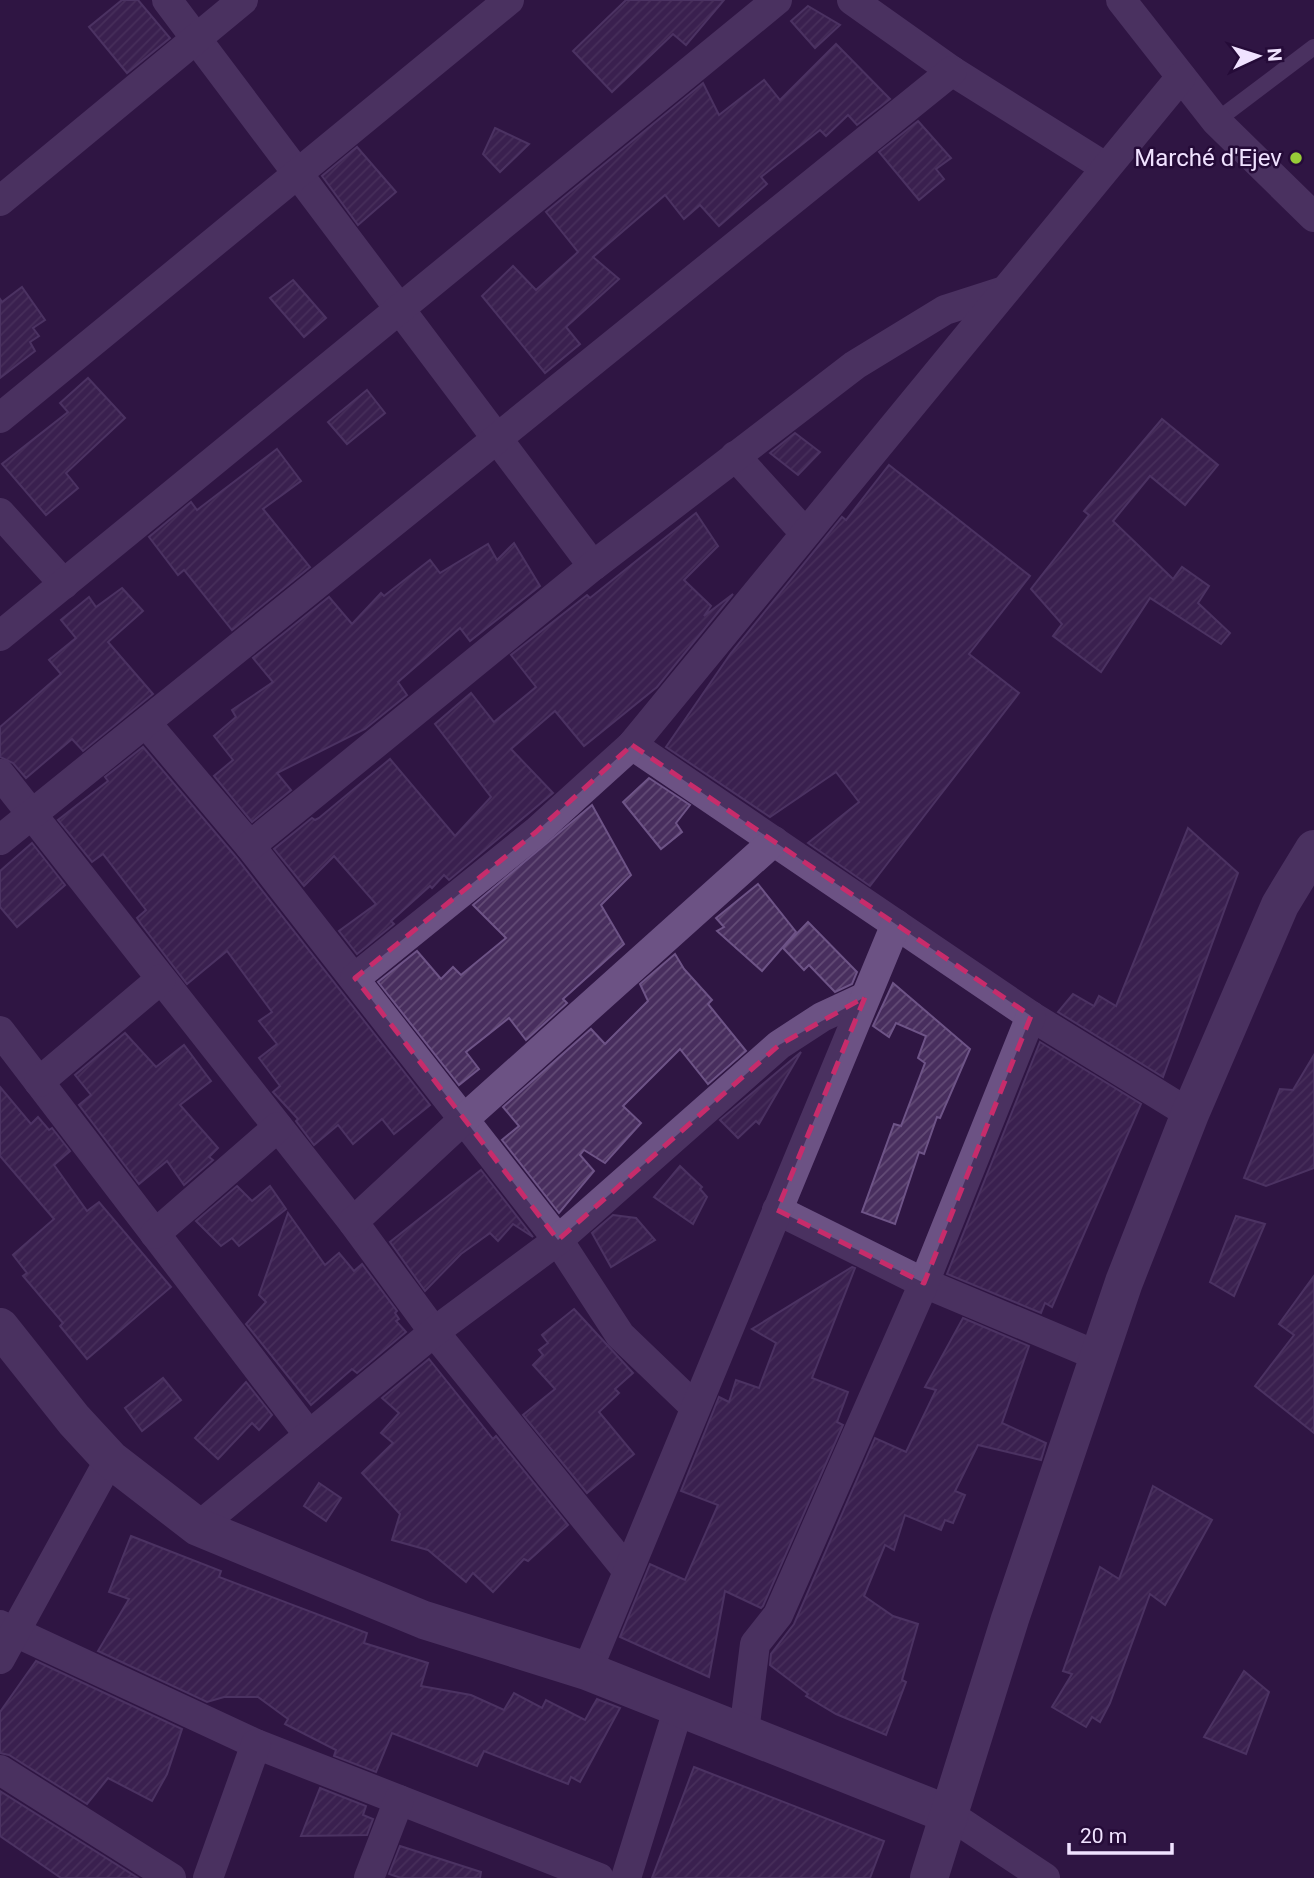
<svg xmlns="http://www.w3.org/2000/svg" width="1314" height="1878" viewBox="0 0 1314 1878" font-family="Roboto,sans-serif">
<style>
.building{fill:url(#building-hatch);stroke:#6e5487;stroke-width:2}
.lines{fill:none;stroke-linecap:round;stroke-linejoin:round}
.lane{stroke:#6c5284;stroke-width:16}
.street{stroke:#6c5284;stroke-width:30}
.secondary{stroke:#6c5284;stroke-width:38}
.marked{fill:none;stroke:#c72c6b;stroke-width:5;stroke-dasharray:14 9;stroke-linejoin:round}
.poi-dot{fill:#97cc38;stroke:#250b38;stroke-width:2.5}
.labels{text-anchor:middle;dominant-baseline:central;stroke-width:5;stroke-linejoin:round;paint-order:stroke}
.poi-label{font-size:24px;fill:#f0e2ff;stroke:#250b38;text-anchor:end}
</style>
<defs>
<pattern id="building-hatch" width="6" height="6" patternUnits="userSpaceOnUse" patternTransform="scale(1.75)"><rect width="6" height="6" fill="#482e5e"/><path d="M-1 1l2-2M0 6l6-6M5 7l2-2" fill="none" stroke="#634c76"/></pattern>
</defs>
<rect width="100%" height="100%" fill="#2f1643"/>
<!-- building -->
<g class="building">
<path d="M122,0h16l32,38 -43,35 -38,-46z"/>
<path d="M626,0h98l-38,45 -13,-11 -61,58 -39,-41z"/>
<path d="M808,6l32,19 -25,23 -24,-27z"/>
<path d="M836,44l54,55 -33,26 -9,-10 -22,21 -6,-6 -59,47 6,7 -48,42 -19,-21 -16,14 -19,-24 -72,62 26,22 -53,48 14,17 -35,29 -63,-77 31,-30 23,24 42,-38 -32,-40 157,-129 16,32 45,-35 16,20z"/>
<path d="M918,121l33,37 -15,11 8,10 -25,21 -40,-48z"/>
<path d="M495,128l34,16 -29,28 -17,-18z"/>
<path d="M357,147l39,45 -38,33 -36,-49z"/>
<path d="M293,280l33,38 -22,19 -34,-39z"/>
<path d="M22,287l23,33 -12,8 6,8 -9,6 5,9 -35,27v-79l2,3z"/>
<path d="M88,378l37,40 -59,55 12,15 -32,27 -44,-51 66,-52 -8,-9z"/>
<path d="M367,390l18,23 -38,31 -19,-22z"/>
<path d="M1162,419l56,46 -33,40 -35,-29 -37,45 60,58 9,-12 27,19 -11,17 32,30 -9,11 -71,-46 -49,74 -48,-36 9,-12 -31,-35 58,-74 -5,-4z"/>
<path d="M795,433l25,19 -22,23 -28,-22z"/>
<path d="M277,449l24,32 -38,28 47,58 -78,63 -48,-60 -6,5 -29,-38 42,-35 6,8z"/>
<path d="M889,465l141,111 -61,78 50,39 -149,193 -62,-43 51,-41 -23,-30 -66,45 -104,-70 65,-94 111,-136 4,3z"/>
<path d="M696,513l22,33 -34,34 27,26 -7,10 29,-22 -76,93 -73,59 -29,-35 -44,38 42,44 -104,87 -5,-5 -12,13 -2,-2 -39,35 3,3 -37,30 -18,-23 37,-27 -42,-48 -30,30 -30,-37 38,-31 3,2 4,-2 71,-59 65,77 36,-39 -56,-73 36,-31 23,29 42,-35 -25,-32 76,-60 3,3z"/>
<path d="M514,543l26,43 -70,55 -10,-13 -62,54 9,13 -42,34 -88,44 14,17 -39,32 -38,-46 19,-16 -19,-24 22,-19 -4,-7 41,-28 -20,-24 76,-61 23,27 29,-31 3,3 46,-36 10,13 48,-29 9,16z"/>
<path d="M122,588l21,23 -35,31 45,52 -70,57 -11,-12 -46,39 -13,-15 -13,-6v-30l61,-53 -12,-14 27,-22 -15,-18 28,-23 7,10z"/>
<path d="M143,747l93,110 194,248 -36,29 -12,-15 -29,25 -15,-19 -24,20 -18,-24 2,-2 -25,-27 7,-6 -21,-28 18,-14 -18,-23 13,-9 -45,-61 -40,33 -46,-60 -4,-6 9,-8 -43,-56 -11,8 -34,-42 50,-39 -3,-4z"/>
<path d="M649,778l41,27 -14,18 6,9 -21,17 -38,-47z"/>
<path d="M592,805l39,70 -30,30 23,39 -61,55 4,4 -41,37 -17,-22 -43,34 13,17 -20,16 -81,-103 39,-31 24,28 12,-12 8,8 45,-37 -33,-33z"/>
<path d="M1188,828l50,45 -75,204 -105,-65 15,-18 21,12 5,-10 17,10z"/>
<path d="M32,843l33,42 -48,42 -17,-20v-36z"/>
<path d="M758,884l38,48 -34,39 -45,-40 7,-4 -8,-9z"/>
<path d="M808,922l49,50 -5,12 -17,8 -26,-27 -5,5 -21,-22z"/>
<path d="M675,954l9,15 28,31 -4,4 38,47 -38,33 -28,-35 -57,57 18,17 -36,40 -21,-13 -4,5 14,16 -35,42 -57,-73 17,-14 -16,-19 88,-78 14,15 43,-43 -8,-17z"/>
<path d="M893,983l77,66 -30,69 -3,-1 -13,37 -5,-2 -24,72 -33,-12 32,-88 7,2 24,-63 -7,-5 8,-22 -30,-13 -7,14 -16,-11z"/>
<path d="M125,1033l31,34 28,-22 27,36 -31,24 38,43 -9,9 4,3 -29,25 -17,-24 -28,23 -60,-79 12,-10 -16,-20z"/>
<path d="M1040,1042l101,62 -89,203 -7,-4 -4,10 -94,-39z"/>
<path d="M801,1052l-42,72 -3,-3 -18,17 -18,-18z"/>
<path d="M1314,1055v113l-48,18 -22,-8 36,-89 13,1z"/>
<path d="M0,1087l31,37 7,-7 11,13 3,-2 18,23 -16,14 33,46 12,-9 72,85 -84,72 -27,-33 3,-3 -40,-47 4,-3 -14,-18 41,-36 -54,-63z"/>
<path d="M680,1166l22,21 -2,2 7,8 -14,27 -39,-27z"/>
<path d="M481,1170l52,67 -20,-13 -15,17 -8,-8 -29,21 -36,37 -35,-49z"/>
<path d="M237,1186l15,15 18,-15 16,23 -47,37 -7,-8 -11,8 -25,-25z"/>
<path d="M288,1213l37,52 14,-12 15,18 8,-7 35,47 -2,2 4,6 -3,2 10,11 -49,41 -5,-4 -41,36 -65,-81 20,-22 -7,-7z"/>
<path d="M613,1215l23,3 19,22 -44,27 -19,-34z"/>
<path d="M1236,1216l29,8 -31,72 -24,-14z"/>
<path d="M852,1267l3,1 -43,110 36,14 -11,30 6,3 -80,181 -2,2 -36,-17 -16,86 -89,-40 30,-73 35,16 33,-75 -37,-14 38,-94 10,5 7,-22 23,8 17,-45 -24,-14z"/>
<path d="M1314,1276v157l-59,-47 39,-51 -15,-11z"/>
<path d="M574,1309l59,64 -18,16 4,4 -20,19 35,42 -47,39 -64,-78 32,-26 -22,-24 10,-10 -4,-5 9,-7 -6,-8z"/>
<path d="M963,1318l66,28 -27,77 44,20 -5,17 -63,-15 -23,46 10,4 -12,28 -8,-3 -4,10 -36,-15 -11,35 -9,-5 -21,51 29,20 25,8 -16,56 4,2 -20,53 -50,-21 -30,-18 2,-2 -38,-29 1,-11 23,-30 81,-186 31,14 30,-62 -11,-3z"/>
<path d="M429,1359l64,80 3,-3 72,89 -40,36 -4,-2 -31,33 -20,-19 -7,9 -38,-32 -36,-10 8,-26 -38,-41 31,-30 -12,-10 18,-20 -17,-15z"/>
<path d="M163,1378l18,22 -39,31 -17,-23z"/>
<path d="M246,1382l26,33 -13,15 -7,-7 -34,36 -23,-21z"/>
<path d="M319,1483l22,15 -15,23 -22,-15z"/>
<path d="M1153,1486l59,34 -47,85 -15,-11 -40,109 -10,19 -8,-5 -6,10 -34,-20 20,-33 -9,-3 37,-104 19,12z"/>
<path d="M131,1536l90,35 -2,6 148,56 -3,10 64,20 -7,23 50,9 33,15 10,-17 28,15 4,-8 39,20 12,-21 23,9 -40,74 -9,-5 -3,7 -84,-33 -7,15 -85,-33 -16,39 -42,-16 2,-6 -51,-26 3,-5 -30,-22h-34l-17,5 -109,-51 31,-52 -20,-7z"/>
<path d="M36,1661l146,68 -15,45 -15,27 -44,-23 -21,26 -78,-49 -9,-2v-41z"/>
<path d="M1244,1671l25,21 -23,62 -42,-17z"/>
<path d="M694,1767l190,74 -14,37h-218z"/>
<path d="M320,1788l46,18 -3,9 10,4 -6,16 -66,1z"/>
<path d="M0,1791l138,87h-77l-61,-42z"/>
<path d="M400,1846l81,26 -1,6h-79l-12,-4z"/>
</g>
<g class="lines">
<!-- lane -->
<path class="lane" d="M1216,121l98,-74"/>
<!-- street -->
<g class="street">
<path d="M167,0l426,566"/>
<path d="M852,0l100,71 153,96"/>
<path d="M1121,0l95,121 98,96"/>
<path d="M0,201l243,-201"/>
<path d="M0,418l509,-418"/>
<path d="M735,456l70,77"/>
<path d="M0,513l64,71"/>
<path d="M0,636l777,-636"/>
<path d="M146,723l104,123 308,394 62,95 75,72"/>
<path d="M632,745l399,271 159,98"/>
<path d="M0,774l353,448 81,110 193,238"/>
<path d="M0,840l952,-769"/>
<path d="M250,846l343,-280 262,-201 90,-55 56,-18"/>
<path d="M355,978l181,-146 96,-87 549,-668"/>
<path d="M0,1031l309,404"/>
<path d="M39,1082l122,-103"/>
<path d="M777,1210l147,73 174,73"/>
<path d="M353,1222l111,-103 310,-278"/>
<path d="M155,1234l123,-107"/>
<path d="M198,1527l236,-195 124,-92 221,-195 43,-28 43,-20"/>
<path d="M0,1625l256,119 343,134"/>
<path d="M0,1659l110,-200"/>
<path d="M587,1671l309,-747"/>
<path d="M744,1732l11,-88 23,-29 146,-332 107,-267"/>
<path d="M0,1770l171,108"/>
<path d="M950,1815l95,63"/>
<path d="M208,1878l48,-134"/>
<path d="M369,1878l30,-78"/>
<path d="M626,1878l53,-171"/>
</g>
<!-- secondary -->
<g class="secondary">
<path d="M0,1327l74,93 36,39 88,68 226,93 163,51 363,144"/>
<path d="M929,1878l81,-259 114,-337 66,-168 90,-209 34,-56"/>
</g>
</g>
<!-- marked area -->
<path d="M0 0H1314V1878H0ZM632,745l399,271 -107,267 -147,-73 88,-213 -86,48 -221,195 -203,-262 181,-146z" fill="#2f1643" fill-opacity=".55" fill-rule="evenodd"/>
<path class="marked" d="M632,745l399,271 -107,267 -147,-73 88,-213 -86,48 -221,195 -203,-262 181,-146z"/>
<!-- markers -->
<circle class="poi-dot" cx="1296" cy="158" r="7"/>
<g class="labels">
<!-- poi labels -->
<g class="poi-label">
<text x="1282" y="158">Marché d'Ejev</text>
</g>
</g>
<!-- north arrow -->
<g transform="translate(1258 56) rotate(86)" stroke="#250b38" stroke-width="5" paint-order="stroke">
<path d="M0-5L12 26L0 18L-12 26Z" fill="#f0e2ff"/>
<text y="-10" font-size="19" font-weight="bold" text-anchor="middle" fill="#f0e2ff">N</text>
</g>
<!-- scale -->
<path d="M1069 1843v10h103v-10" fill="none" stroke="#f0e2ff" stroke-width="3.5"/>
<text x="1080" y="1843" font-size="21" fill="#f0e2ff" stroke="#250b38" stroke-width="5" paint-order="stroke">20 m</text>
</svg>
